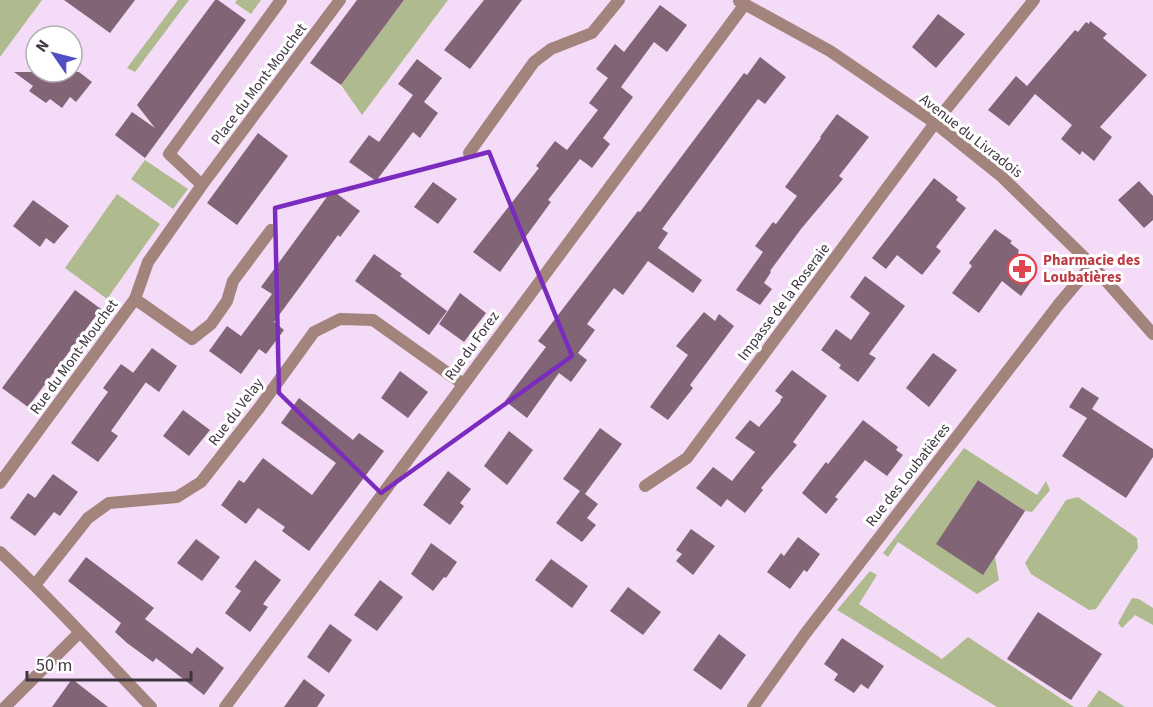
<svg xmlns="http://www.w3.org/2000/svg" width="1153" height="707" viewBox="0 0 1153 707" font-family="'Source Sans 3',sans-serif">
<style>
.green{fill:#afba8e}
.building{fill:#816476}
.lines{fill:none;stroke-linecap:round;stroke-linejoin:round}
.minor{stroke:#a3847c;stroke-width:12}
.marked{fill:none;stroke:#7b2cbf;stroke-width:4.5;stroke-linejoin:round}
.labels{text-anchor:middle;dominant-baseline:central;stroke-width:6;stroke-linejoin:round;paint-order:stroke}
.street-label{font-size:15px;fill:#3e3540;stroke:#fff}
.health-label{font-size:15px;font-weight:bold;fill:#be3a42;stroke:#fff;text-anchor:start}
</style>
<rect width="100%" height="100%" fill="#f4dcf9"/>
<!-- green -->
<g class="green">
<path d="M0,0h42l-42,57z"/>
<path d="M178,0h11l-54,72 -8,-4z"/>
<path d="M237,0h24l-10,14 -16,-11z"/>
<path d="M404,0h44l-86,115 -21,-30z"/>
<path d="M145,160l43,29 -15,20 -42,-30z"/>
<path d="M117,194l43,30 -53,75 -42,-31z"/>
<path d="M964,448l73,47 9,-14 4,9 -18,22 -7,-1 -47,-31 -26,40 43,37 4,23 -22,14 -79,-52 -10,15 -5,-4z"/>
<path d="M1078,497l59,41 1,10 -42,61 -7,1 -58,-36 -6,-11 41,-63z"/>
<path d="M870,571l7,4 -18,29 83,55 26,-22 106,70h-77l-160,-97z"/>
<path d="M1132,598l7,1 14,9v17l-18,-10 -13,13 -4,-5z"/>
<path d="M1099,690l26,17h-38z"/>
</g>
<!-- building -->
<g class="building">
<path d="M64,0h71l-25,33z"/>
<path d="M215,0h3l28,20 -101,138 -30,-23 17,-23 23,16 -18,-23z"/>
<path d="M357,0h47l-63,85 -31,-22z"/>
<path d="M484,0h38l-52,69 -26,-19z"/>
<path d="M660,5l27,20 -20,27 -13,-10 -33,45 12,10 -30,41 7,6 -18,24 -12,-9 -32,41 3,2 -51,70 -27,-20 66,-84 -3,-2 19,-25 12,9 31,-40 -9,-7 19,-25 -12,-9 19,-25 9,8z"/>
<path d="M938,14l27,20 -29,34 -24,-21z"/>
<path d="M1090,21l17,13 -4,4 44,37 -47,52 12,10 -18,24 -12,-10 -2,4 -19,-16 11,-14 -37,-31 -26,32 -21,-16 28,-34 11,10 48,-56 3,2 8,-10 3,2z"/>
<path d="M760,57l26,20 -21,27 -7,-5 -96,130 6,4 -10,15 44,32 -9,13 -45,-32 -25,34 -9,-7 -27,36 8,6 -17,23 9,7 -16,22 -12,-9 -32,45 -22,-17 41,-54 -8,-6 100,-130 2,1 104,-139 3,2z"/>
<path d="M417,59l25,19 -18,24 14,11 -18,25 -7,-6 -37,49 -27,-19 20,-27 10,7 34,-47 4,3 -19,-14z"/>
<path d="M14,72h65l13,10 -16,20 -6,-5 -8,11 -12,-9 -4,4 -17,-12 4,-5z"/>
<path d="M837,114l32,23 -30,39 4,3 -42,50 -31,42 1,1 -7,11 8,6 -12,16 -24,-15 27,-38 -8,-6 18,-24 3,2 21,-28 -12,-9 36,-49 -1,-1z"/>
<path d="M258,133l30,23 -51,69 -30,-22z"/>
<path d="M934,178l24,19 -2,3 10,8 -30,39 5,4 -19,24 -25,-20 -11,14 -14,-11z"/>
<path d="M1139,181l14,15v24l-9,8 -26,-28z"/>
<path d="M433,182l24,17 -19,25 -24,-17z"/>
<path d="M332,190l28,21 -20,26 -2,-2 -64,87 10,8 -18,24 -7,-5 -18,25 -32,-23 18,-25 14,10 31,-42 -11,-7z"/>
<path d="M33,200l36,26 -15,18 -8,-6 -6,9 -27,-21z"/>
<path d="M995,229l17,12 -2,2 9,7 -1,3 18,14v7l-15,22 -19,-15 -23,32 -27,-20 20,-27 -3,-3z"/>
<path d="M374,254l28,20 -2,2 47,35 -18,24 -74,-54z"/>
<path d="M865,276l40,30 -36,48 7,4 -18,24 -19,-14 2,-3 -20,-15 15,-21 15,11 19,-27 -20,-16z"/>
<path d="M75,290l26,19 -73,98 -26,-19z"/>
<path d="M460,293l26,20 -22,29 -25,-18z"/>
<path d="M704,312l11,9 4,-7 15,12 -44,59 3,3 -25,32 -18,-13 38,-52 -12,-9z"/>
<path d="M152,348l25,18 -18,26 -26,-19z"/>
<path d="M933,353l24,17 -28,37 -23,-19z"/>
<path d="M121,364l25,18 -35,49 7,5 -20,26 -27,-19 37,-51 -5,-4z"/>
<path d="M792,370l35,26 -34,46 4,3 -36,43 2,2 -18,23 -18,-14 -6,8 -25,-19 17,-21 19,14 23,-29 -20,-14 15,-18 9,7 22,-26 -1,-1 3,-3 -8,-6z"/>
<path d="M400,371l28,21 -20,26 -27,-20z"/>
<path d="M1082,387l17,11 -7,11 61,40v8l-27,41 -64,-42 25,-38 -18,-11z"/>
<path d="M299,398l54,42 6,-7 25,18 -75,100 -27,-20 3,-4 -27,-19 -12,16 -25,-19 18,-25 5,3 19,-25 49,37 24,-32 -55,-40z"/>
<path d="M183,410l27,20 -21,26 -26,-20z"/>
<path d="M863,420l35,27 -2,3 7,5 -16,21 -22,-16 -30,37 3,2 -12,15 -24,-21 24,-31 2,2z"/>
<path d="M600,428l22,16 -37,50 13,10 -11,14 9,7 -14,17 -26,-19 24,-32 -17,-12z"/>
<path d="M509,431l24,19 -26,35 -23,-19z"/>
<path d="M448,471l23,18 -11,14 4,3 -14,19 -27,-20z"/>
<path d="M53,474l25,18 -18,24 -6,-4 -19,24 -25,-18 18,-25 7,5z"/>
<path d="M978,480l47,31 -42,64 -47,-31z"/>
<path d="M691,529l24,17 -22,29 -17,-14 6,-7 -6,-4z"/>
<path d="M798,537l22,17 -13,18 -3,-2 -14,19 -23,-17 14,-19 3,3z"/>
<path d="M196,539l24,18 -18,24 -25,-18z"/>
<path d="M431,543l26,19 -11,16 -2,-1 -11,14 -22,-17z"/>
<path d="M86,557l68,51 -9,11 47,35 5,-7 27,21 -20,27 -48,-37 -3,4 -26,-19 -12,-11 6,-9 -53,-42z"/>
<path d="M551,559l37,27 -16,22 -37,-28z"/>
<path d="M255,560l26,20 -18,24 5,3 -18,25 -25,-19 16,-22 -6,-4z"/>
<path d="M380,580l23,17 -26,34 -23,-16z"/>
<path d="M628,587l33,25 -18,23 -33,-24z"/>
<path d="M1038,612l64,42 -31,46 -64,-41z"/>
<path d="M330,624l22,16 -23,33 -22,-16z"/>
<path d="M719,634l27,21 -25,35 -28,-20z"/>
<path d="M842,638l42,28 -16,23 -7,-5 -7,9 -20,-13 4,-6 -14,-10z"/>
<path d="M72,679l36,28h-56z"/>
<path d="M304,679l21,16 -8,12h-33z"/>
</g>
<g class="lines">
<!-- minor -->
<g class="minor">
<path d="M739,1l91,50 105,72 66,53 91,89 61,69"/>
<path d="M469,153l65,-91 17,-13 41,-16 27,-33"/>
<path d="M202,185l-33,-31 112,-154"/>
<path d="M135,299l57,40 19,-15 16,-23 6,-20 38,-51"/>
<path d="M0,483l135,-184 13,-37 54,-77 138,-185"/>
<path d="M645,486l42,-28 248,-335 99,-123"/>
<path d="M0,552c53,49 101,103 151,155"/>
<path d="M35,585l53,-67 21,-15 68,-6 24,-15 58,-74 55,-76 26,-13 33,1 90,64"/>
<path d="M5,707l74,-74"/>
<path d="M225,707l520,-703"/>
<path d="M753,707l52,-73 254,-330 33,-39"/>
</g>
</g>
<!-- marked area -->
<path class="marked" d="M489,152l83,204 -191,137 -102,-100 -4,-185z"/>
<!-- icons -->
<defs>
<g id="pharmacy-ring" transform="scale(1.5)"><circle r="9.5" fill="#fff" stroke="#e0444e" stroke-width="1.5"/><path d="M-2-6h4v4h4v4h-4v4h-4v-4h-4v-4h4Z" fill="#e0444e"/></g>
</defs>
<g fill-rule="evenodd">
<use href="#pharmacy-ring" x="1022" y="269"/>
</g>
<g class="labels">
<!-- street labels -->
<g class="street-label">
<text transform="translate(259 84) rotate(-53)">Place du Mont-Mouchet</text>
<text transform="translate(971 136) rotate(38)">Avenue du Livradois</text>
<text transform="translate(784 302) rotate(-53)">Impasse de la Roseraie</text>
<text transform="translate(472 346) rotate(-54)">Rue du Forez</text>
<text transform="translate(74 357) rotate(-54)">Rue du Mont-Mouchet</text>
<text transform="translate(236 412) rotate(-53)">Rue du Velay</text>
<text transform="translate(908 475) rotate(-52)">Rue des Loubatières</text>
</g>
<!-- health labels -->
<g class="health-label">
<text x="1043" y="260">Pharmacie des<tspan x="1043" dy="17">Loubatières</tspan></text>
</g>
</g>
<!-- north arrow -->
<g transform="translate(54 54) rotate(305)"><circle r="28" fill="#ffffff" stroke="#b2aeb3" stroke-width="1.5"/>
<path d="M0-4.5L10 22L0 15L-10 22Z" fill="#514ec5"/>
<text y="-9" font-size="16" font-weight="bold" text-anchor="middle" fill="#3e3540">N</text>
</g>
<!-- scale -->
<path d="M27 671v9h164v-9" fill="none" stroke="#3e3540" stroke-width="3"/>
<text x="36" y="671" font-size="18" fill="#3e3540" stroke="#ffffff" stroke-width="4.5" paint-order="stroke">50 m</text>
</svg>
